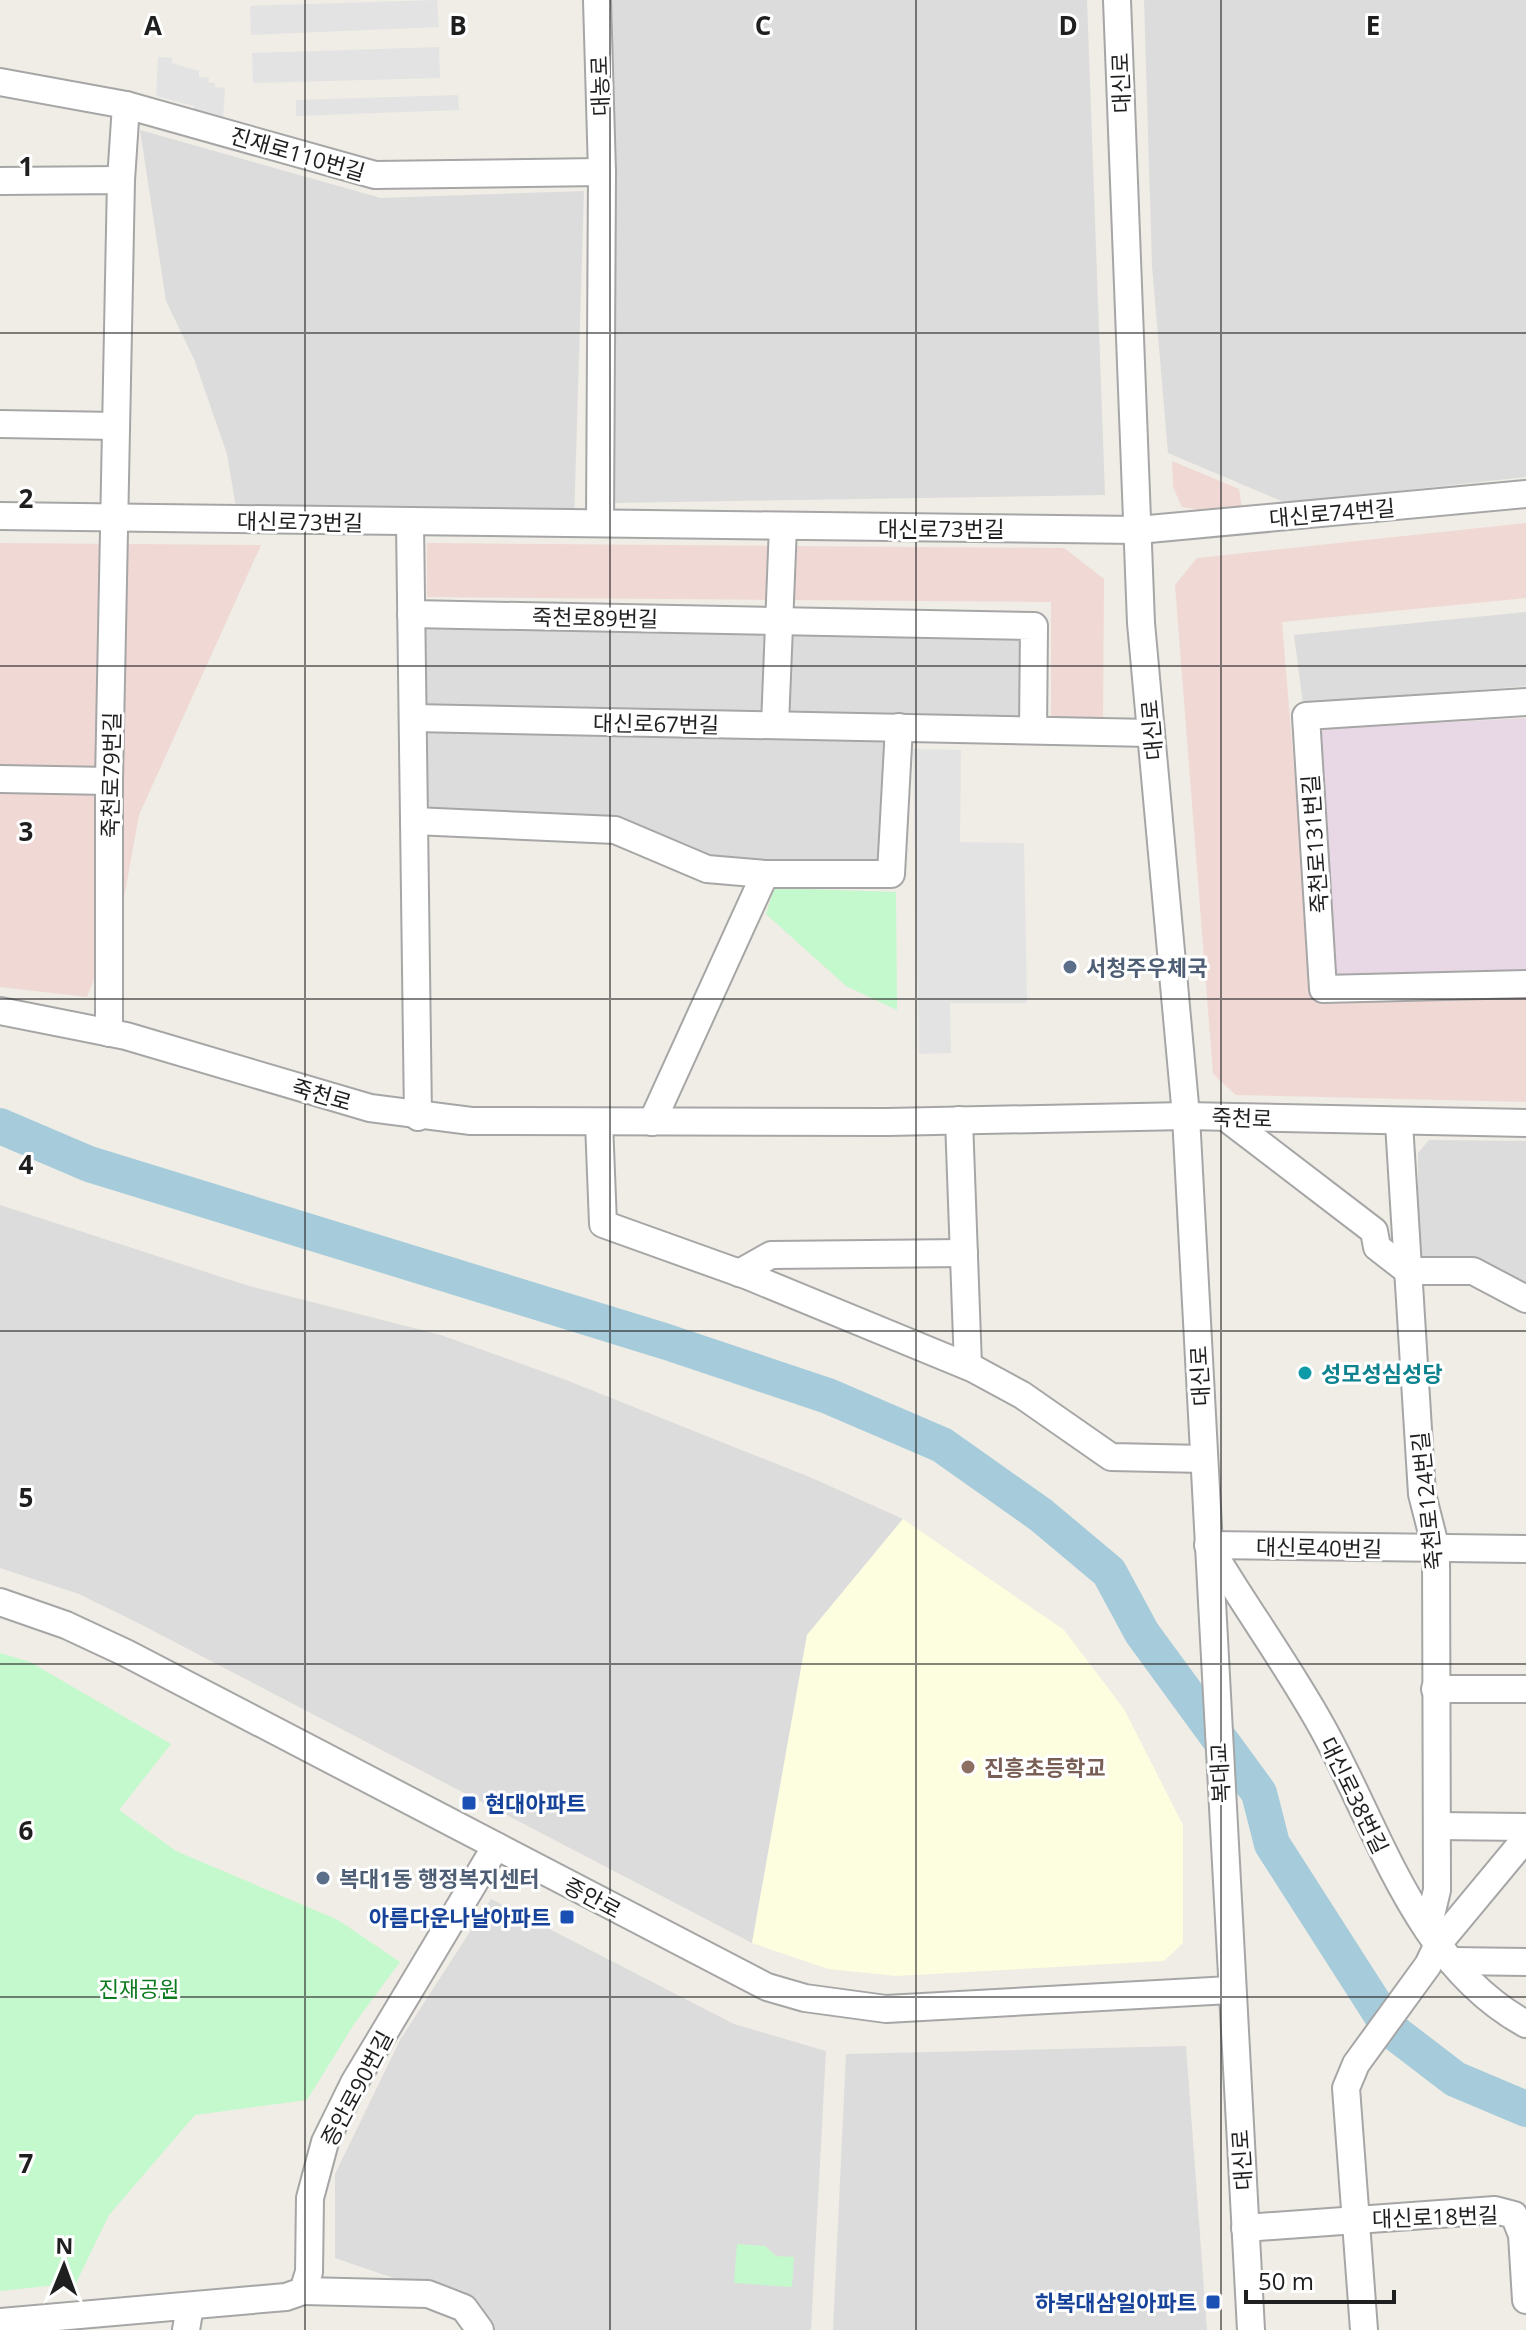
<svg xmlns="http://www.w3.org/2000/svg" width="1526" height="2330" viewBox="0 0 1526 2330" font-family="'Open Sans','Noto Sans KR',sans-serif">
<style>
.residential{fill:#dddcdc}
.commercial{fill:#f0d8d5}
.industrial{fill:#e8d7e4}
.education{fill:#fcfedf}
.park{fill:#c3f9cc}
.parking{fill:#e3e3e3}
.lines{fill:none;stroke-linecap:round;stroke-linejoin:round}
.river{stroke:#a6ccdc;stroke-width:36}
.minor-casing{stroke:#a6a6a6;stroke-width:30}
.minor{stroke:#fff;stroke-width:26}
.grid{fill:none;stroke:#1f1f1f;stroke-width:2;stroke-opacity:0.55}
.service-dot{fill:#5c6f8a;stroke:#fff;stroke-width:3}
.culture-dot{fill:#0f9aa8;stroke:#fff;stroke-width:3}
.education-dot{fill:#8d6e63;stroke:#fff;stroke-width:3}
.transit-dot{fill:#1a4fb4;stroke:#fff;stroke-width:3}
.labels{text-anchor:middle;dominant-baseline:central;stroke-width:6;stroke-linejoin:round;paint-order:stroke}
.street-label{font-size:22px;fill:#1f1f1f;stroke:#fff}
.service-label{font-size:22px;font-weight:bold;fill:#4e5e75;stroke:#fff;text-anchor:start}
.culture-label{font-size:22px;font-weight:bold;fill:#0d838f;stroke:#fff;text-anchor:start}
.education-label{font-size:22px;font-weight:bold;fill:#785e54;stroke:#fff;text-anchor:start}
.transit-label{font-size:22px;font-weight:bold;fill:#164399;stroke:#fff;text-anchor:end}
.park-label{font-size:22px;fill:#0d7c20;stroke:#fff}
.grid-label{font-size:26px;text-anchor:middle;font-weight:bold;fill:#1f1f1f;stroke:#fff;stroke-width:6;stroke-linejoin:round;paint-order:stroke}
</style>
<rect width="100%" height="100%" fill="#efede5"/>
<!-- residential -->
<g class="residential">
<path d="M607,0h480l18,495 -492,8z"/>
<path d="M1144,0h382v477l-240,26 -118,-50 -16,-187z"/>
<path d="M140,130l241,68 203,-7 -10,332 -337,-10 -10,-59 -33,-95 -28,-58z"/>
<path d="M1526,612v74l-223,18 -9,-69z"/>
<path d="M417,621l609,10 1,92 -140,-2 -6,141h-163l-100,-44 -198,2z"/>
<path d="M1429,1140l97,1v148l-95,-26 -13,-8v-102z"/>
<path d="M0,1205l249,81 192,49 125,45 246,98 91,41 -96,116 -55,308 -612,-319 -61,-30 -79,-26z"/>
<path d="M491,1899l243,125 92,27 -15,279h-318l-27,-27 -131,-45v-84l65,-134z"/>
<path d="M1186,2046l21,284h-374l13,-276z"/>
</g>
<!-- commercial -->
<g class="commercial">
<path d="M1172,461l67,28 3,20 -35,2 -25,-4 -9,-20z"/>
<path d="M1526,523v75l-244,24 31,378 213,-2v104l-290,-7 -23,-21 -38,-489 22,-27z"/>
<path d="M0,543l261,2 -122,270 -17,94 -35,88 -87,-10z"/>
<path d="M427,543l637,5 40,31 -1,145h-52v-122l-624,-5z"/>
</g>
<!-- industrial -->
<path class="industrial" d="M1526,718v255l-202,7 -24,-250z"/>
<!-- education -->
<path class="education" d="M903,1519l161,111 60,79 59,116v118l-19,18 -268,15 -68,-7 -76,-26 55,-308z"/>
<!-- park -->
<g class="park">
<path d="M774,888l122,4 1,118 -51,-24 -80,-72z"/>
<path d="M0,1653l30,9 141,82 -52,66 57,41 162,69 62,42 -46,62 -47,76 -112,15 -86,100 -33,68 -76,8z"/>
<path d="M737,2244l28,2 11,10 18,1 -2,30 -58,-4z"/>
</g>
<!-- parking -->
<g class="parking">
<path d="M437,0l2,27 -188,8 -1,-29z"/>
<path d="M439,47l1,31 -187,5 -1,-30z"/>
<path d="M158,57l14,1v5l27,8v6l10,1 -1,4 7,1v4l10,1 -2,31 -14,-1 -6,-7 -9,-1v-4l-38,-10z"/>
<path d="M458,95l1,15 -163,6v-16z"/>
<path d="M913,749l48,1 -1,92 64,1 3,160h-77l1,50 -32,1z"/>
</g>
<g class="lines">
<!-- river -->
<path class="river" d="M0,1126l89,38 578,178 161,54 114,49 99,70 68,57 33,61 117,160 13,51 119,186 64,49 71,30"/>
<!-- minor casing -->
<g class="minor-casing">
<g id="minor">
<path d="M597,0l5,172 -2,351"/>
<path d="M1117,0l24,623 45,493 65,1214"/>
<path d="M0,82l126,23 249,70 227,-3"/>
<path d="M121,180l5,-75"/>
<path d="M0,181l121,-1 -12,601v252"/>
<path d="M0,424l116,2"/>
<path d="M0,516l1138,14 388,-36"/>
<path d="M410,523l8,594"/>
<path d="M411,614l623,12 -1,104"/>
<path d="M1526,702l-220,14 17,273 203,-5"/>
<path d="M413,718l738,15"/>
<path d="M775,725l8,-199"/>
<path d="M0,779l109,2"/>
<path d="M414,821l201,9 92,39 58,5h126l8,-147"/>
<path d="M0,1011l126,25 244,72 101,13 416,1 299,-6 340,7"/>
<path d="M1225,1117l149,114 3,16 31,24h65l53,28"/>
<path d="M959,1120l9,246"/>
<path d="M599,1122l4,102 145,52 226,93 48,26 89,62 93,2"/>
<path d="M652,1122l113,-248"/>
<path d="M1399,1123l23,371 14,55 1,341 -9,38"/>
<path d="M739,1273l32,-18 193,-2"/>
<path d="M1208,1545l318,4"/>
<path d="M1209,1546c36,61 78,118 113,181 57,102 94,237 204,297"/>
<path d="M0,1602l66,23 60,28 641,334 38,11 81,11 344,-19"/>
<path d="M1435,1689h91"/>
<path d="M1437,1826l89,1"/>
<path d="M1451,1961l75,1"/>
<path d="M1245,2228l250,-18 19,5 8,20 4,65"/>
<path d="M303,2291l125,3 36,14 16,22"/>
<path d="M0,2322l286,-25 17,-6 6,-19 1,-74 15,-56 29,-59 142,-237"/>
<path d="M186,2330l4,-24"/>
<path d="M1364,2330l-18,-242 10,-24 72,-99 10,-21 88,-106"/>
</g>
</g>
<!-- minor -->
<use href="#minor" class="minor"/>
</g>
<!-- grid -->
<path class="grid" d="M305,0v2330M610,0v2330M916,0v2330M1221,0v2330M0,333h1526M0,666h1526M0,999h1526M0,1331h1526M0,1664h1526M0,1997h1526"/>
<!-- markers -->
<g class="service-dot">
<circle cx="1070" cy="967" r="8"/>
<circle cx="323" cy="1878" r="8"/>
</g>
<circle class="culture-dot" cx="1305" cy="1373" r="8"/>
<circle class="education-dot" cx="968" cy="1767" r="8"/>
<g class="transit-dot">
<rect x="461" y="1795" width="16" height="16" rx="4"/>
<rect x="559" y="1909" width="16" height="16" rx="4"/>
<rect x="1205" y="2294" width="16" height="16" rx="4"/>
</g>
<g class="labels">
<!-- street labels -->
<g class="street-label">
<text transform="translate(1120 83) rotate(-92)">대신로</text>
<text transform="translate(599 86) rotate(-92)">대농로</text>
<text transform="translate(298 153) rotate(16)">진재로110번길</text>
<text transform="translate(1332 512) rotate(-5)">대신로74번길</text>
<text transform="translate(300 521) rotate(1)">대신로73번길</text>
<text x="941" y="528">대신로73번길</text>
<text transform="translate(595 617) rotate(1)">죽천로89번길</text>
<text transform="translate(656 723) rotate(1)">대신로67번길</text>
<text transform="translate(1151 730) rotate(-95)">대신로</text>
<text transform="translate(110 775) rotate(-89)">죽천로79번길</text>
<text transform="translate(1314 844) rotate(-94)">죽천로131번길</text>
<text transform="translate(322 1094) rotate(16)">죽천로</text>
<text transform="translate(1242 1117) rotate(2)">죽천로</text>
<text transform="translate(1199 1376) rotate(-93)">대신로</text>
<text transform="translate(1426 1501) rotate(-96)">죽천로124번길</text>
<text transform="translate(1319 1547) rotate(1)">대신로40번길</text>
<text transform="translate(1219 1773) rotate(-93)">복대교</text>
<text transform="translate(1355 1795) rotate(64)">대신로38번길</text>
<text transform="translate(593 1897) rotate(28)">증안로</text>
<text transform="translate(356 2088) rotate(-62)">증안로90번길</text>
<text transform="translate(1241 2160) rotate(-94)">대신로</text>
<text transform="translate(1435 2216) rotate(-2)">대신로18번길</text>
</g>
<!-- service labels -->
<g class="service-label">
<text x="1086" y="967">서청주우체국</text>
<text x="339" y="1878">복대1동 행정복지센터</text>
</g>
<!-- culture labels -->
<g class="culture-label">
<text x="1321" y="1373">성모성심성당</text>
</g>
<!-- education labels -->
<g class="education-label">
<text x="984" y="1767">진흥초등학교</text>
</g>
<!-- transit labels -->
<g class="transit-label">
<text x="485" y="1803" text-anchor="start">현대아파트</text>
<text x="551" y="1917">아름다운나날아파트</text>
<text x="1197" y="2302">하복대삼일아파트</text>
</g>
<!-- park labels -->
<g class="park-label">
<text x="139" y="1988">진재공원</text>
</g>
</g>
<g class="grid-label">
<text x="153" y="35">A</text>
<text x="458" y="35">B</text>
<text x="763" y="35">C</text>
<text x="1068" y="35">D</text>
<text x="1373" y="35">E</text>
<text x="26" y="176">1</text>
<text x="26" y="508">2</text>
<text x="26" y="841">3</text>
<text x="26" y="1174">4</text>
<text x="26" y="1507">5</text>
<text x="26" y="1840">6</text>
<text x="26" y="2173">7</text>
</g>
<!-- north arrow -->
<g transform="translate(64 2266) rotate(1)" stroke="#ffffff" stroke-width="6" paint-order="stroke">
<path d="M0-6L14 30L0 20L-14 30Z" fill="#1f1f1f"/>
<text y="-12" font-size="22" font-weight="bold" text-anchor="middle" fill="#1f1f1f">N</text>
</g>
<!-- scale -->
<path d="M1246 2290v12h148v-12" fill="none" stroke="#1f1f1f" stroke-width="4"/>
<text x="1258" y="2290" font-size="24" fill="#1f1f1f" stroke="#ffffff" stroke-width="6" paint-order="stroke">50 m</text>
</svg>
